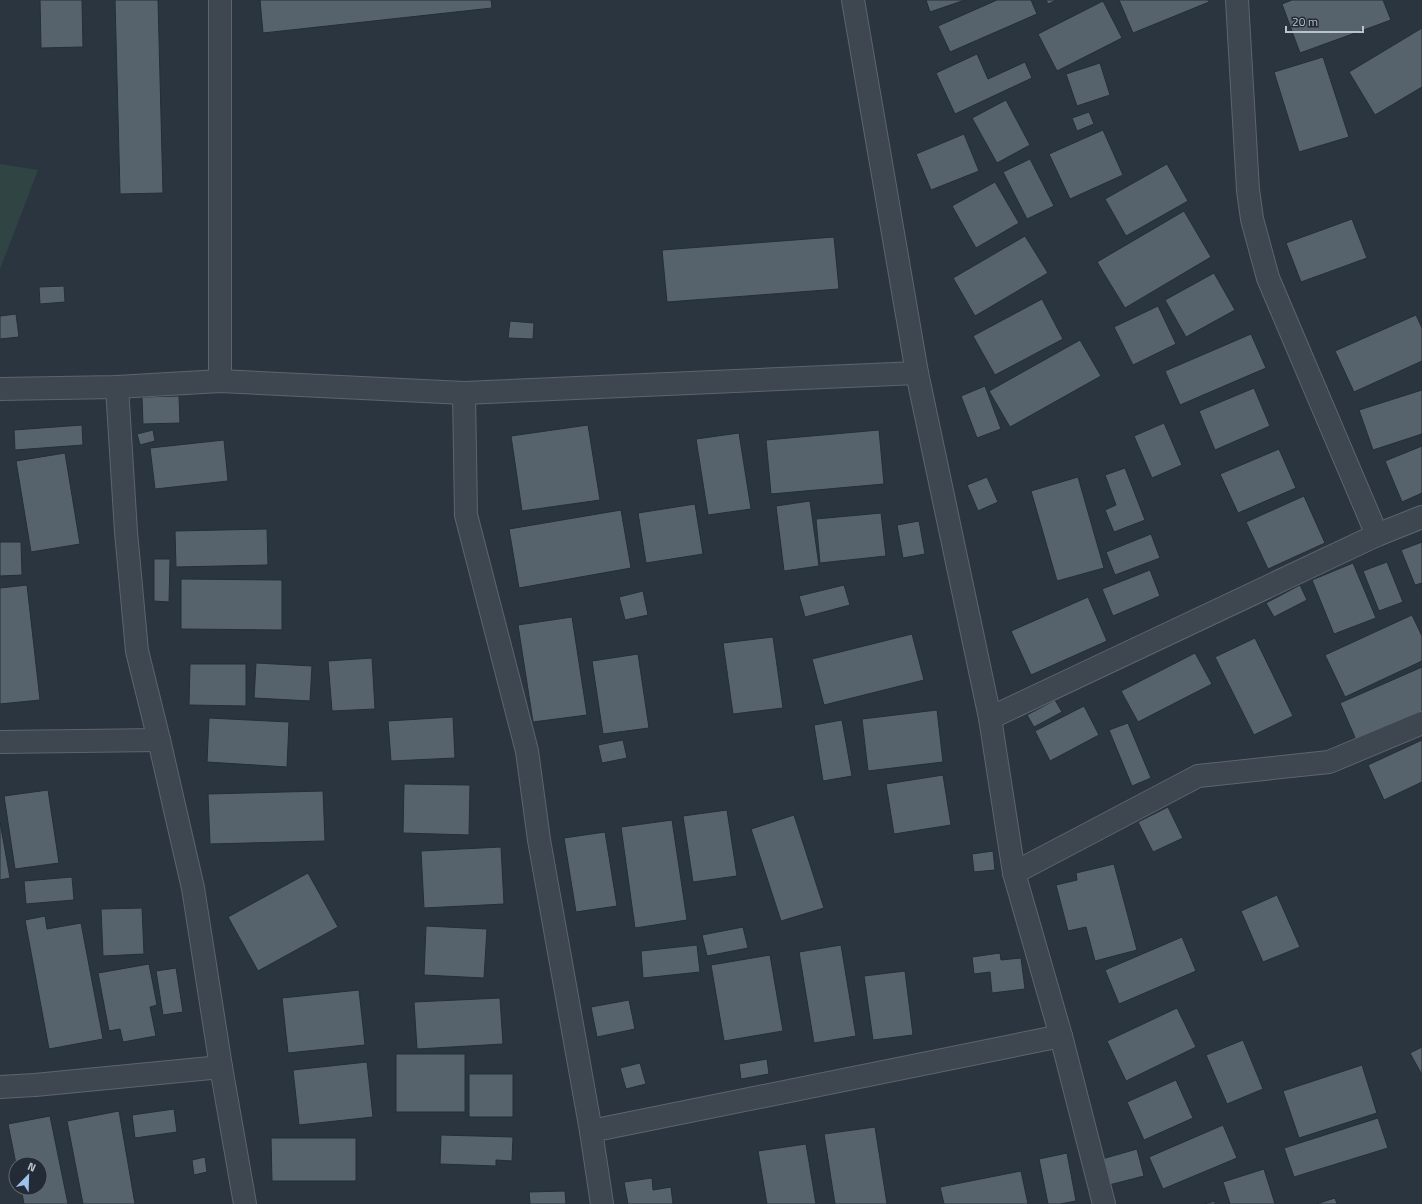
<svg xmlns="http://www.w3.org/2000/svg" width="1422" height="1204" viewBox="0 0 1422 1204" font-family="'Titillium Web',sans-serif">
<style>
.green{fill:#304443}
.building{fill:#56626c;stroke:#252e38}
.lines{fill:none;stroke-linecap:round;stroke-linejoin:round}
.minor-casing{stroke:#5c656e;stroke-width:24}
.minor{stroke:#3e4750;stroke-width:22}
</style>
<rect width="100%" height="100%" fill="#2b3540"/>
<!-- green -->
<path class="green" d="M0,164l38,6 -38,99z"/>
<!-- building -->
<g class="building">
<path d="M40,0h42l1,47 -42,1z"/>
<path d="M115,0h43l5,193 -43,1z"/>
<path d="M260,0h231l1,8 -229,25z"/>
<path d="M926,0h39l-35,12z"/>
<path d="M997,0h34l6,14 -87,38 -12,-26z"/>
<path d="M1046,0h11l-9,4z"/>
<path d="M1119,0h89l1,2 -76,31z"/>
<path d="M1292,0h91l8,20 -91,33 -18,-49z"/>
<path d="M1103,1l19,37 -65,33 -19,-37z"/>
<path d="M1422,28v59l-47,28 -26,-43z"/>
<path d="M977,54l11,25 37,-17 7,16 -77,36 -19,-41z"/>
<path d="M1323,57l26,80 -50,15 -25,-80z"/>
<path d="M1100,63l10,32 -33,11 -11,-32z"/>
<path d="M1006,100l24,45 -33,18 -25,-45z"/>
<path d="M1089,112l5,12 -17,7 -5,-13z"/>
<path d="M1103,130l20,45 -53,24 -21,-45z"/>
<path d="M964,134l15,37 -48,19 -15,-36z"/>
<path d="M1030,159l24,47 -27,13 -24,-47z"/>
<path d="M1167,164l21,37 -62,35 -21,-37z"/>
<path d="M995,182l24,41 -43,25 -24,-42z"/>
<path d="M1184,211l27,46 -86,51 -28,-46z"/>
<path d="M1352,219l15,39 -66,24 -15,-39z"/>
<path d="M1025,236l23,37 -73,43 -22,-38z"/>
<path d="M834,237l5,52 -172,13 -5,-52z"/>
<path d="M1214,273l21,37 -49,27 -21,-37z"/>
<path d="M64,286l1,16 -25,2 -1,-17z"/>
<path d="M1042,299l21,40 -68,36 -22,-39z"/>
<path d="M1158,306l18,38 -43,21 -19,-38z"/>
<path d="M16,314l3,23 -19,2v-23z"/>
<path d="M1416,315l6,13v33l-68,31 -19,-41z"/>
<path d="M510,321l24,2 -1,16 -25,-1z"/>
<path d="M1251,334l15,34 -86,37 -15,-34z"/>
<path d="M1080,340l21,36 -91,51 -21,-36z"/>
<path d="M985,386l16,43 -24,9 -16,-42z"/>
<path d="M1254,388l16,38 -55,24 -16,-39z"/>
<path d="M1422,390v44l-49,16 -14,-40z"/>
<path d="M179,396l1,27 -37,1 -1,-27z"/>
<path d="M1164,423l18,42 -30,13 -18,-42z"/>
<path d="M82,425l1,20 -68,5 -1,-20z"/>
<path d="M588,425l12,75 -78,11 -11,-75z"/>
<path d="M153,430l2,11 -15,4 -3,-11z"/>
<path d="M879,430l5,54 -113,10 -5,-54z"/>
<path d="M739,433l12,76 -43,6 -12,-76z"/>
<path d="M224,440l4,41 -73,8 -5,-41z"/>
<path d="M1422,446v47l-20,9 -17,-41z"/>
<path d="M1279,449l17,39 -58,25 -18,-39z"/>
<path d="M65,453l15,91 -49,8 -15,-91z"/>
<path d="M1125,468l20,52 -31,12 -9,-22 11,-5 -11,-30z"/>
<path d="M987,477l11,25 -20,9 -11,-26z"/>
<path d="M1078,477l26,91 -47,13 -26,-90z"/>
<path d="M1304,496l21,47 -57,26 -22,-47z"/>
<path d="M810,501l9,65 -35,5 -8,-65z"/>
<path d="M695,504l8,50 -57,9 -8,-50z"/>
<path d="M621,510l10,58 -112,20 -10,-59z"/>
<path d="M881,513l5,43 -66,7 -4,-44z"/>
<path d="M919,521l6,33 -22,4 -6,-33z"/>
<path d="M267,529l1,36 -92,2 -1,-36z"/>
<path d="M1151,534l9,24 -45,17 -9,-23z"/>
<path d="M0,542h21l1,33 -22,1z"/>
<path d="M1422,542v41l-7,2 -14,-35z"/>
<path d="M154,559h16l-1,43 -15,-1z"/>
<path d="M1387,562l16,40 -24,9 -16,-40z"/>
<path d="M1353,563l23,55 -42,16 -22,-54z"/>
<path d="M1150,570l10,26 -47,20 -11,-27z"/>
<path d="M181,579l101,1v50l-101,-1z"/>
<path d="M27,585l13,115 -40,4v-116z"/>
<path d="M844,585l6,20 -45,12 -6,-21z"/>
<path d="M1300,585l7,15 -33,17 -8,-14z"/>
<path d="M643,591l5,24 -23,5 -6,-23z"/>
<path d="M1088,597l19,44 -76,34 -20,-44z"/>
<path d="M1412,615l10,21v25l-77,36 -20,-42z"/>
<path d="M572,617l15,98 -54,7 -15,-97z"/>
<path d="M912,634l12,46 -100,25 -12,-46z"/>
<path d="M773,637l10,71 -50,6 -10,-71z"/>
<path d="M1255,638l38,78 -39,19 -39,-78z"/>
<path d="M1195,653l17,31 -74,38 -17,-31z"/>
<path d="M638,654l11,74 -46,6 -11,-73z"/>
<path d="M372,658l3,51 -43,2 -4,-50z"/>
<path d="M256,663l56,3 -2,35 -56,-3z"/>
<path d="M190,664h56v42l-57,-1z"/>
<path d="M1422,667v46l-65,29 -17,-39z"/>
<path d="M1055,700l7,12 -28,15 -7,-12z"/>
<path d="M1084,706l15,29 -49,26 -15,-30z"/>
<path d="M937,710l6,52 -75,9 -6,-52z"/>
<path d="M453,717l2,41 -64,3 -3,-40z"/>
<path d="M209,718l80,4 -2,45 -80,-5z"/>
<path d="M842,720l10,56 -29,5 -9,-56z"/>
<path d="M1128,723l23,55 -19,8 -23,-56z"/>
<path d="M623,740l4,18 -25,5 -4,-18z"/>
<path d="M1422,740v42l-38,18 -16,-35z"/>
<path d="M943,775l8,50 -57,9 -8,-50z"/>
<path d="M404,784l66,1 -1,50 -66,-2z"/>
<path d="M48,790l11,73 -44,6 -11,-73z"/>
<path d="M323,791l2,50 -115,3 -2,-50z"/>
<path d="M1168,807l15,31 -30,14 -15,-30z"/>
<path d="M727,810l10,66 -44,6 -10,-66z"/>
<path d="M794,815l30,93 -43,13 -30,-92z"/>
<path d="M672,820l15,100 -52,8 -14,-101z"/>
<path d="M0,822l10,56 -10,2z"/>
<path d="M605,832l12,74 -41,6 -12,-74z"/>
<path d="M501,847l3,57 -80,4 -3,-57z"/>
<path d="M993,851l2,19 -21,2 -2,-18z"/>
<path d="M1114,864l23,86 -42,11 -9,-34 -18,4 -12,-46 21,-5 -1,-7z"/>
<path d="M308,873l30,54 -80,44 -30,-54z"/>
<path d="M72,877l2,23 -48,4 -2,-23z"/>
<path d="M1277,895l23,52 -37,15 -22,-51z"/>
<path d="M142,908l2,46 -41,2 -2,-47z"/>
<path d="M45,916l2,13 34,-6 22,116 -54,10 -24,-129z"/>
<path d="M426,926l61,3 -3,49 -60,-3z"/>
<path d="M743,927l5,21 -41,8 -5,-21z"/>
<path d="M1182,937l14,34 -77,33 -14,-34z"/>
<path d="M697,945l3,27 -57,6 -2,-27z"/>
<path d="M841,945l15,91 -42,7 -15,-91z"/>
<path d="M1000,953l1,7 20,-2 4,31 -33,4 -2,-21 -16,2 -2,-17z"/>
<path d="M770,955l13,76 -59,10 -13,-76z"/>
<path d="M149,964l8,41 -7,2 6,29 -33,6 -3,-13 -11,2 -11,-58z"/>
<path d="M176,968l7,44 -20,3 -7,-44z"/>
<path d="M905,971l8,64 -40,5 -9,-64z"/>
<path d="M359,990l6,55 -77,8 -6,-55z"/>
<path d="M500,998l3,46 -86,5 -3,-47z"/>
<path d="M629,1000l6,29 -38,8 -6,-30z"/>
<path d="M1177,1008l19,39 -70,34 -19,-40z"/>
<path d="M1243,1040l20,49 -36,15 -21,-49z"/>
<path d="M1422,1047v28l-12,-22z"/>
<rect x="396" y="1054" width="69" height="58"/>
<path d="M767,1059l2,15 -28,5 -2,-15z"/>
<path d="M367,1062l6,55 -74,8 -6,-55z"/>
<path d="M640,1063l6,21 -20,5 -6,-21z"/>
<path d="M1362,1065l15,48 -78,25 -16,-47z"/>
<rect x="469" y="1074" width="44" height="43"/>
<path d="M1176,1080l17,38 -49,22 -17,-38z"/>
<path d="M174,1109l3,23 -42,6 -3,-23z"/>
<path d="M119,1111l16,93h-52l-16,-83z"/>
<path d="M50,1116l18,88h-44l-3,-16h19v-24h-24l-8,-40z"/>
<path d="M1378,1118l10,30 -94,29 -10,-29z"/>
<path d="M1223,1125l14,33 -74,31 -14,-32z"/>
<path d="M875,1127l12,77h-52l-11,-70z"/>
<path d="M441,1135l72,2 -1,24 -16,-1v6l-56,-2z"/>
<path d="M271,1138h85v43h-84z"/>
<path d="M806,1144l10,60h-49l-9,-53z"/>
<path d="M1137,1149l7,27 -35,9 -7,-26z"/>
<path d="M1067,1153l9,48 -16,3h-12l-9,-45z"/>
<path d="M205,1157l2,15 -13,3 -2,-15z"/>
<path d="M1264,1169l11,35h-45l-7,-22z"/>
<path d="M1021,1171l7,33h-84l-4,-17z"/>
<path d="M652,1178l1,12 18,-3 2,17h-45l-4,-22z"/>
<path d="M565,1191l1,13h-36l-1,-12z"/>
<path d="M1335,1198l2,6h-21z"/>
<path d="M1215,1201v3h-11z"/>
</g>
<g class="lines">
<!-- minor casing -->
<g class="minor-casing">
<g id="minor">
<path d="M853,0l64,373 73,345 24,155 47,163 43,168"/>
<path d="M1237,0l11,190 4,29 16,59 109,257"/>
<path d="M220,381v-381"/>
<path d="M117,387l9,145 11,119 22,89 34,148 28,179 24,137"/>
<path d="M0,389l117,-2 103,-6 244,12 453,-20"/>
<path d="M464,393l2,122 61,236 12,89 52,291 11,73"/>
<path d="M990,718l387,-183 45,-18"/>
<path d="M0,742l159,-2"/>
<path d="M1014,873l184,-97 131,-14 93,-39"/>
<path d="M0,1087l35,-2 186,-18"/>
<path d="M591,1131l470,-95"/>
</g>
</g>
<!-- minor -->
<use href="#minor" class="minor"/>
</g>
<!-- north arrow -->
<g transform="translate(28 1176) rotate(23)"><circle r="19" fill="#232c36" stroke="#606871"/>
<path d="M0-3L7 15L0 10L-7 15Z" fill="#9fc2ec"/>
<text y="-6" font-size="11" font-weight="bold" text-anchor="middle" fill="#bbc2ca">N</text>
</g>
<!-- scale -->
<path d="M1286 26v6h77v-6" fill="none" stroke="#bbc2ca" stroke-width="2"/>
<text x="1292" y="26" font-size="12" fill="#bbc2ca" stroke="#232c36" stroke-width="3" paint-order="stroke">20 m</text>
</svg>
